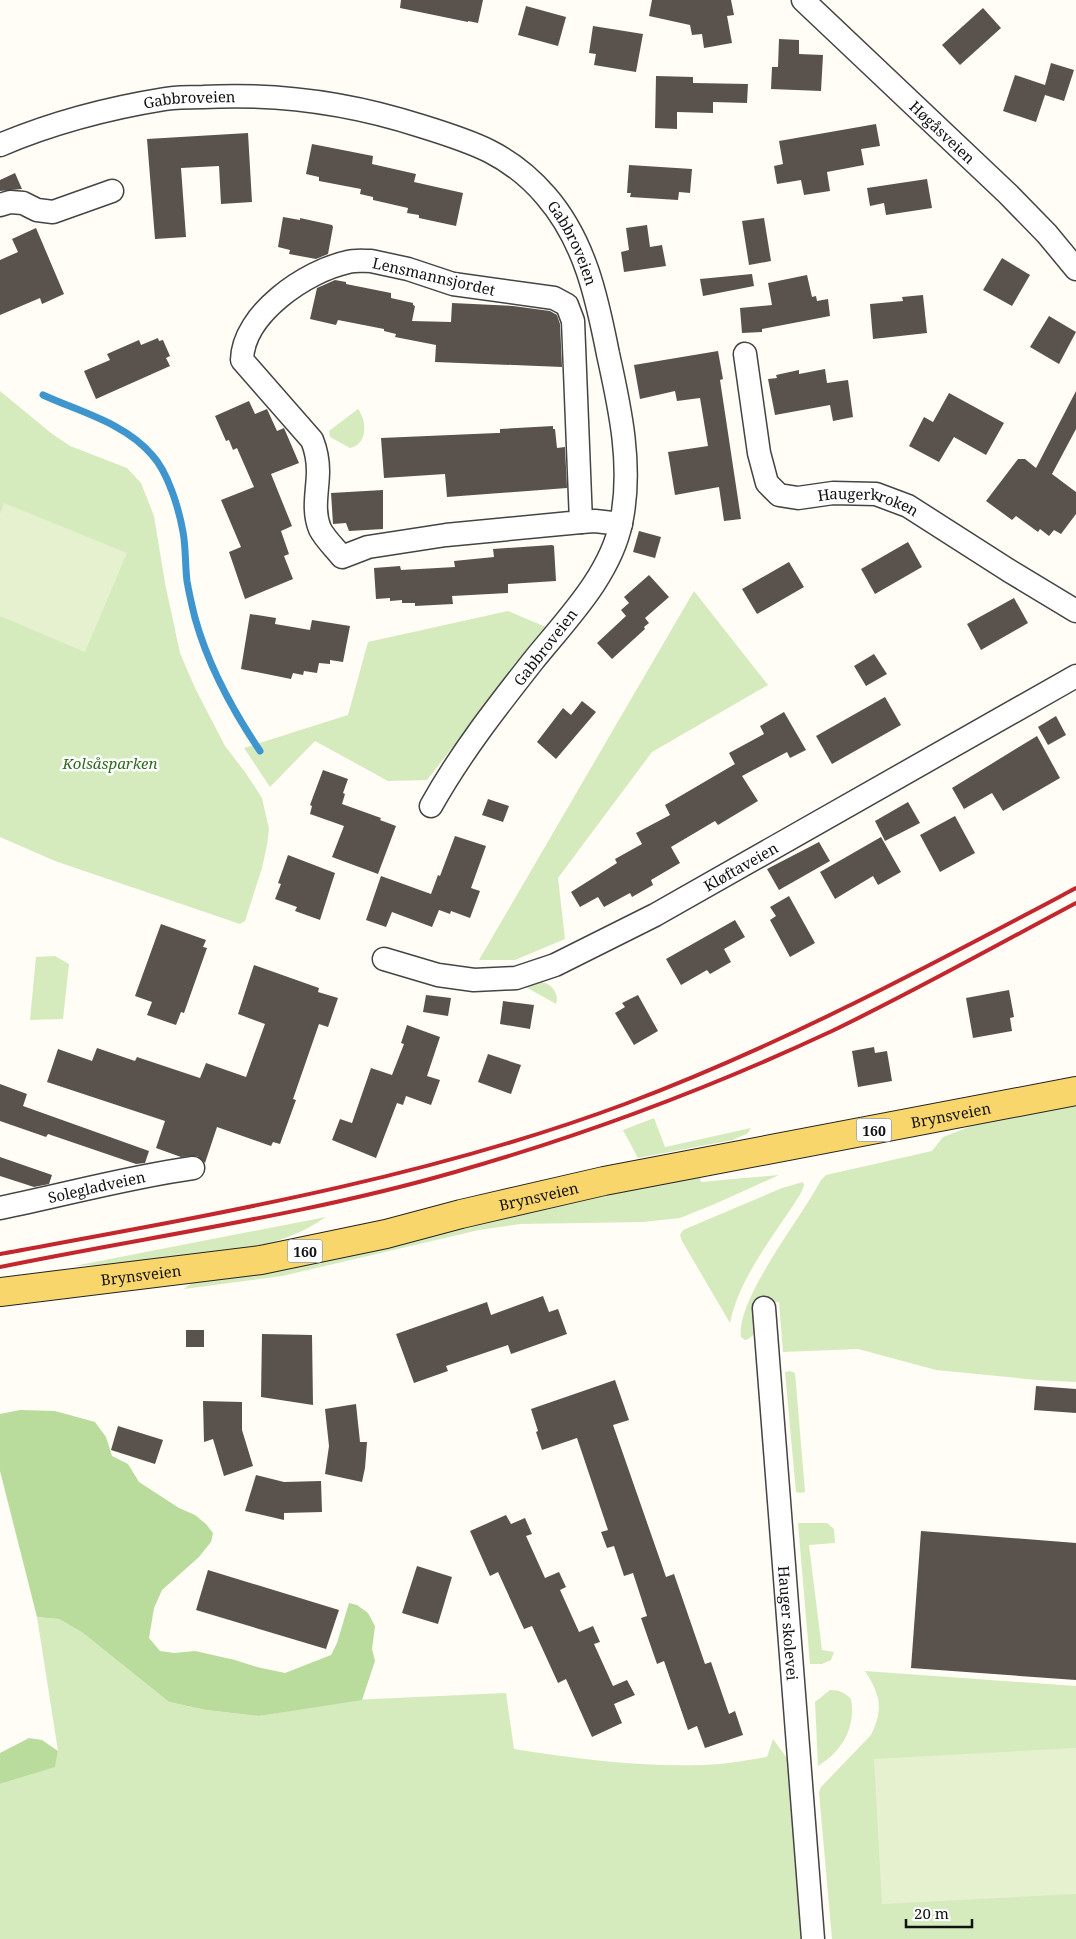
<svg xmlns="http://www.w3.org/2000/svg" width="1076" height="1939" viewBox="0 0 1076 1939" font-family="'Noto Serif',serif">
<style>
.green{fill:#d5ebbd}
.forest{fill:#b9dc9c}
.pitch{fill:#e6f2cf}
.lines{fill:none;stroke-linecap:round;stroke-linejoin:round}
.stream{stroke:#3f96cf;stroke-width:7}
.building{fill:#5a524d}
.minor-casing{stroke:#444;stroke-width:25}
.primary-casing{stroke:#222;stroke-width:30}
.minor{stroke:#fff;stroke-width:22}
.primary{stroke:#f9d66b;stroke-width:28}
.rail{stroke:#c4262e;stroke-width:4}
.labels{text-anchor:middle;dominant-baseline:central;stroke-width:5;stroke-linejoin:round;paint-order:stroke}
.shield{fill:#fff;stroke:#585858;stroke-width:1}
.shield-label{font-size:14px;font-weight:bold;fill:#111}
.street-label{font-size:15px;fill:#111;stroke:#fff}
.park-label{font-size:15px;font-style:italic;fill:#2f6b1f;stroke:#fff}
</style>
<rect width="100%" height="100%" fill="#fffdf5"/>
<!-- green -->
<g class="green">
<path d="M0,391l51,42 19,13 57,22 14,15 13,33 11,67 15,70 15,35 30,58 20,26 17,26 7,31 -2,16 -5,23 -17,53 -5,3 -185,-63 -55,-24z"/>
<path d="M358,409c9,12 10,35 -8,39l-20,-11 -1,-6z"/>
<path d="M694,591l74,94 -116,67 -94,126 7,61 -50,21h-36z"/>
<path d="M508,611l38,16 -119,153 -39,1 -73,-40 -45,46 -26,-39 104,-33 20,-73z"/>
<path d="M55,956l14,8 -6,55 -33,1 6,-63z"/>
<path d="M541,982c11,2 18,11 15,22l-32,-18 2,-2z"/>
<path d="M1076,1105v277l-39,-2 -101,-10 -78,-21 -75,3 -4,-50 -25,5c1,11 6,30 -9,33l-4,-3c-5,-38 61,-120 80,-157l5,-5 106,-24 11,-14 36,-14z"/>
<path d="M654,1118l11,29 86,-19 -3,5 -15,7 -95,18 -15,-28z"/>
<path d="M779,1175l-62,28 -37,15 -37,4 -123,2 -41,6 -197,46 -98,13 9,-7 375,-82 132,-23 1,5z"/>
<path d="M803,1182l1,3 -3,8c-26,42 -61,82 -71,130l-48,-82 -2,-6 3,-5 99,-42z"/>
<path d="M326,1217c-43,29 -80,32 -130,38 -41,6 -81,9 -122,11z"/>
<path d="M790,1371l5,2 10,119 -5,1 -4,-1 -11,-120z"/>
<path d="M798,1523h29l7,6 1,14 -26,2 13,105 12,2 -3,8 -9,4h-12z"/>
<path d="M37,1617l22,2 24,14 86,69 37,8 53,6 92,-16 155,-7 8,56c62,10 125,18 188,16 21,0 44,-5 65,-8l6,-18 16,22 15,178h-804v-155l54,-17 4,-16z"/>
<path d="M865,1671l211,15v253h-244l-13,-147 2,-5 50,-52c13,-26 9,-41 -6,-64z"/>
<path d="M830,1690c10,0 15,3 21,9 5,29 -9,52 -33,67l-3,-64z"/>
</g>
<!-- forest -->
<g class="forest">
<path d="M20,1410l35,1 40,11 11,15 6,19 16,8 11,18 40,26 16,7 11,9 7,9 -2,9 -12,15 -37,33 -8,18 -5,30 11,13 14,2 21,-2 40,9 22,7 28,6 46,-18 6,-12 12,-40 8,2 11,8 7,13 -3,23 3,12 -13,39 -103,16 -53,-6 -37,-8 -86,-69 -24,-14 -22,-2 -37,-146v-57z"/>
<path d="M29,1738l13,2 16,11 -3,16 -55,17v-31z"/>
</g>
<!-- pitch -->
<g class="pitch">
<path d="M4,503l123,50 -42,99 -85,-36v-102z"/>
<path d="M1076,1748v146l-194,10 -8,-145z"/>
</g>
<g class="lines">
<!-- stream -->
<path class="stream" d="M43,395c37,17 82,28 109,60 16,17 27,54 31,77 3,16 2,33 4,49 2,12 5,25 8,37 13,47 38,93 65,133"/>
</g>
<!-- building -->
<g class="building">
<path d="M401,0h82l-5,23 -10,-2v1l-68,-14z"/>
<path d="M652,0h79l3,15 -7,1 5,27 -28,5 -2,-14 -10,1 -2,-10 -41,-9z"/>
<path d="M526,6l40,11 -8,29 -40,-11z"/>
<path d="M983,8l18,20 -41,37 -18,-20z"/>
<path d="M593,26l50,8 -7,38 -42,-7 2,-11 -7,-1z"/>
<path d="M779,39l20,1v14l24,1 -2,36 -50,-2 1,-22h6z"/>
<path d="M1051,63l23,7 -10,31 -19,-6 -9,27 -33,-11 12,-36 30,10z"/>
<path d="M656,76l37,1v6l55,1 -1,19 -34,-1v11l-36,-1v17l-22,-1z"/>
<path d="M876,124l4,22 -19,3 3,16 -37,7 3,19 -26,4 -3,-15 -24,4 -3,-18 9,-2 -4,-23z"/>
<path d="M248,133l4,69 -31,2 -2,-38 -38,2 5,69 -31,2 -8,-100z"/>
<path d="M312,144l61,12 -1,8 44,10 -2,8 49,11 -7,33 -37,-8v-3l-12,-2 1,-5 -35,-8v-3l-13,-3 1,-5 -42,-8v-4l-13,-3z"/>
<path d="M629,165l63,4 -2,24 -11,-1 -1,8 -48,-3 1,-4h-4z"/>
<path d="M15,173l7,16 -22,2v-11z"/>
<path d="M927,179l5,29 -46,7 -2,-12 -14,3 -3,-18z"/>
<path d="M283,217l17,3v-2l32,7 1,2 -5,27 -12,5 -27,-5 1,-4 -12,-3z"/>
<path d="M764,218l7,43 -22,4 -7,-44z"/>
<path d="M647,225l3,22 12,-2 4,21 -42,6 -3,-20 8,-2 -3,-22z"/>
<path d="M36,228l28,66 -22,10 -2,-6 -40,17v-55l18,-8 -6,-13z"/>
<path d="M1002,258l28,17 -18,31 -29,-16z"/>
<path d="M752,274l2,12 -51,10 -3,-17z"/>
<path d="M807,275l5,22 4,-1 1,5 11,-2 2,17 -68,13v3l-20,1 -2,-25 32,-3 -4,-22z"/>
<path d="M335,280l11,2v2l45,9v5l22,5v2l2,1 -3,15 39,1 1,-19 61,3 37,5 7,4 3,9 2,43 -127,-5 1,-17 -41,-8 1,-3 -12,-3v-2l-46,-9 -2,5 -26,-6 7,-31z"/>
<path d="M923,295l4,38 -54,6 -3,-35 33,-3 -1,-4z"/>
<path d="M1049,316l27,16 -17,32 -29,-17z"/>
<path d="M158,338l1,3 4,-1 7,16 -4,2 4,8 -74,33 -12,-28 26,-11 -3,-6 32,-14 2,5z"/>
<path d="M718,351l5,28 -3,1 21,139 -17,2 -5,-34 -44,8 -7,-43 40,-6 -8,-48 -23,3 -2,-10 -35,8 -6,-34z"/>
<path d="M825,369l2,14 21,-3 5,37 -20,4 -3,-16 -55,10 -7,-36 9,-1 -1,-3 23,-5v4z"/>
<path d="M1076,391v38l-24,45 24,18v22l-15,20 -7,-4 -5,6 -9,-7 -2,3 -22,-16 -4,4 -26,-19 32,-42h7l11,9z"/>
<path d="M949,393l55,30 -18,32 -32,-18 -15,25 -30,-16 15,-29 9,5z"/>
<path d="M249,401l6,13 12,-5 10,22 7,-3 15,35 -28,11 21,52 -11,5 8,23 -5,2 9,23 -48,20 -16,-47 12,-5 -20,-47 33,-13 -17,-39 -4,2 -4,-10 -3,1 -11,-25z"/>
<path d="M553,426v3h2l2,19 8,-1 2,41 -120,9 -2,-23 -61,4 -3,-40 116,-5h3v-4z"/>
<path d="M383,490v39l-34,2 -3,-8 -13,1 -2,-31z"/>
<path d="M639,531l22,6 -6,21 -22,-6z"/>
<path d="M908,542l14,25 -47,27 -14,-25z"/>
<path d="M552,545l2,1 2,35 -48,3v9l-56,3 1,8 -38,2v-3h-13v-3l-12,1v-3l-14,1 -2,-31 26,-2 1,4 54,-3 -1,-6 40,-4 -1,-8z"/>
<path d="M789,562l15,25 -47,27 -15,-25z"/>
<path d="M649,575l20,22 -24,21 4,5 -5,4 1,2 -33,30 -15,-16 29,-27 -5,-6 8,-7 -5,-6z"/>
<path d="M1014,598l14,25 -47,27 -14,-26z"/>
<path d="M250,614l26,4 -1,6 35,6 2,-10 38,6 -7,36 -13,-2v4l-11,-1 -2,10 -13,-2 -1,4 -10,-2 -2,6 -50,-10z"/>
<path d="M874,654l13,20 -21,12 -12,-20z"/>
<path d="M885,697l16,28 -69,39 -16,-28z"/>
<path d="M582,701l14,11 -40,47 -19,-17 26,-34 8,7z"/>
<path d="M784,712l22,38 -16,8 -3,-6 -45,24 16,25 -40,24 -3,-4 -44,26 9,16 -29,17 2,5 -21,12 -2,-4 -26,14 -6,-10 -18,10 -9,-15 46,-29 -2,-4 27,-15 -6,-11 34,-18 -5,-10 70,-41 3,6 -9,-17 35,-19 -4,-8z"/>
<path d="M1056,716l10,19 -18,10 -10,-18z"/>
<path d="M1037,736l23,42 -57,33 -11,-18 -28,16 -12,-21z"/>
<path d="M323,770l25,9 -5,14 2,1 -3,10 39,14 -1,2 16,6 -18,48 -46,-17 12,-31 -34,-12 2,-8 -2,-1z"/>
<path d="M488,799l21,7 -6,16 -21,-7z"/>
<path d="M908,802l12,21 -35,18 -10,-20z"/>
<path d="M955,816l20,37 -35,19 -20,-37z"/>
<path d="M455,836l31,10 -15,42 9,3 -10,27 -19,-7 -1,3 -11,-4 -7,17 -40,-15 -6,15 -20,-7 15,-44 50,18 7,-19 2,1z"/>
<path d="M881,837l20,35 -23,13 -5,-9 -38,23 -15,-27z"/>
<path d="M819,842l11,19 -51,29 -12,-21z"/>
<path d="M288,855l47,18 -15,47 -25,-9 2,-4 -22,-8 6,-15 -3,-1z"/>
<path d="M789,896l26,47 -25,14 -20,-37 6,-4 -6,-9z"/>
<path d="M735,920l10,17 -21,12 7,13 -21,12 -3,-4 -26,15 -15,-26z"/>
<path d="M161,924l45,16 -3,7 4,1 -23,65 -3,-1 -5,13 -29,-10 5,-13 -17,-6z"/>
<path d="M254,965l65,23 -1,4 20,6 -10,29 -9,-3 -26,75 3,1 -16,44 -7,-2 -2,4 -54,-19 -12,36 -8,-7 -16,1 -25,-9 9,-27 -118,-39 11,-33 34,12 5,-13 38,13 2,-4 63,21 6,-15 40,14 19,-53 -27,-10z"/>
<path d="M1009,990l5,27 -4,1 2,13 -39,7 -7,-40z"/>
<path d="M426,995l25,3 -3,18 -25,-4z"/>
<path d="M638,995l20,36 -24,14 -19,-32 10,-6 -3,-4z"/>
<path d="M503,1001l31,4 -4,24 -30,-5z"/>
<path d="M407,1025l33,12 -13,39 13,4 -9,25 -25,-9 -3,9 -6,-2 -21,55 -44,-18 8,-21 12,4 19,-55 21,7 12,-31 -3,-1z"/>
<path d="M874,1047l1,6 12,-2 5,30 -34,6 -6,-36z"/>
<path d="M488,1054l33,11 -10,29 -33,-12z"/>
<path d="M0,1084l27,10 -4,12 126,45 -4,12 -9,1 -88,-30 -2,3 -46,-16z"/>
<path d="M0,1157l52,18 -3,9 -15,3 -34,-11z"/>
<path d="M543,1296l6,16 9,-3 9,25 -56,20 -3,-9 -62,21 2,5 -34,12 -18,-49 91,-32 4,13z"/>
<rect x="186" y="1330" width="18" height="17"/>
<path d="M262,1334l50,1 1,70 -52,-8z"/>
<path d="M615,1380l14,40 -16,5 53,152 8,-3 31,90 6,-2 18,52 6,-3 8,24 -38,13 -8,-22 -9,4 -24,-69 -7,3 -16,-46 6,-2 -14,-43 -9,3 -10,-30 -7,2 -6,-16 7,-2 -31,-92 -35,12 -6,-18 2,-1 -7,-22z"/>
<path d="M1036,1386l40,3v24l-42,-3z"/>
<path d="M203,1401l39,1v28l11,36 -29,10 -11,-37 -9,3z"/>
<path d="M356,1404l4,38h7l-2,26 -3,14 -37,-8 4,-28 -4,-37z"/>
<path d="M118,1426l45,14 -8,24 -44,-14z"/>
<path d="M256,1475l28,7 37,-1 1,31 -38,1v7l-39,-9z"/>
<path d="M506,1515l5,9 14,-6 7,16 -6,2 19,42 14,-6 7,15 -6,3 19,42 14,-6 7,16 -6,2 19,42 14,-6 8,15 -21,9 8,19 -30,14 -26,-58 -8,4 -26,-57 -8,3 -26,-57 -8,4 -20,-45z"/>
<path d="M921,1531l155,12v137l-165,-12z"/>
<path d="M417,1566l35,11 -14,47 -36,-11z"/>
<path d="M208,1570l131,40 -13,39 -130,-39z"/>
</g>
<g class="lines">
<!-- minor casing -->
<g class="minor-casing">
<g id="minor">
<path id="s1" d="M803,0l205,194 39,40 29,35"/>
<path id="s2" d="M0,145c52,-22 109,-37 165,-46 12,-2 25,-2 38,-2 74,-4 147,6 218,29 52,16 89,28 125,70 39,45 51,102 62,158 12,54 25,113 13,169 -11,53 -55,97 -88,138 -37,47 -73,93 -102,145"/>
<path d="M0,205l10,-3 13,1 14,7 16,2 59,-21"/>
<path d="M371,261l37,8 45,15 101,14 13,7 6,16 8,201 -135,13 -78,12 -26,10c-7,-9 -17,-18 -22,-28 -8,-19 -2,-39 -2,-58 0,-11 -2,-21 -6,-31l-70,-80c1,-46 64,-89 106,-98 7,-2 15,-1 23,-1z"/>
<path id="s3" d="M745,354l14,99 8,30 12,12 19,3 35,-5 43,1 32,12 100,64 68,41"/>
<path d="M581,522l14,-1 26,3"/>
<path id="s4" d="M384,959l54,16 36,5 42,-2 39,-13 100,-50 421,-239"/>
<path id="s5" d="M0,1208c64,-13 128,-31 193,-40"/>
<path id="s6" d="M764,1308l49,631"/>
</g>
</g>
<!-- primary casing -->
<g class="primary-casing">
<g id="primary">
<path id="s7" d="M0,1292l261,-32 125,-26 75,-20 143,-33 472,-90"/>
</g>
</g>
<!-- minor -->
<use href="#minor" class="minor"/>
<!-- primary -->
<use href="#primary" class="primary"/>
<!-- rail -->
<g class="rail">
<path d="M0,1254c211,-39 424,-75 625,-150 157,-59 304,-138 451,-216"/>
<path d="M0,1267c152,-31 306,-52 455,-95 130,-37 255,-84 377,-141 83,-40 163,-85 244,-128"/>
</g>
</g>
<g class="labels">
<!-- shield labels -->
<g class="shield">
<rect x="856.5" y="1118.5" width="35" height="23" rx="4"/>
<rect x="287.5" y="1239.5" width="35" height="23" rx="4"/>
</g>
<g class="shield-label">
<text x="874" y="1130">160</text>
<text x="305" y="1251">160</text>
</g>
<!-- street labels -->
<g class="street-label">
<text stroke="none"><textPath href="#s2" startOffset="196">Gabbroveien</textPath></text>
<text stroke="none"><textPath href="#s1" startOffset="192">Høgåsveien</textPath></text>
<text stroke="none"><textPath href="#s2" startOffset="631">Gabbroveien</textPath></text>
<text transform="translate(434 276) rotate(13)">Lensmannsjordet</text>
<text stroke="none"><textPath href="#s3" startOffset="239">Haugerkroken</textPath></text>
<text transform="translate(545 647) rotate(-52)">Gabbroveien</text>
<text stroke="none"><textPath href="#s4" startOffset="386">Kløftaveien</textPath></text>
<text stroke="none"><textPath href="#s7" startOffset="968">Brynsveien</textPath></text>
<text stroke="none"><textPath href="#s5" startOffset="99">Solegladveien</textPath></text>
<text stroke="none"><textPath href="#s7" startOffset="548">Brynsveien</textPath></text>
<text stroke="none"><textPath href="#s7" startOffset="142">Brynsveien</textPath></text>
<text stroke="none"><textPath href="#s6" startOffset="316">Hauger skolevei</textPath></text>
</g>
<!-- park labels -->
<g class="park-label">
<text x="110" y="763">Kolsåsparken</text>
</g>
</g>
<!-- scale -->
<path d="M906 1919v8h66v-8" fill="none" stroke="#111111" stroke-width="2.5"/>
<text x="914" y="1919" font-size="15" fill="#111111" stroke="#ffffff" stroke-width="4" paint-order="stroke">20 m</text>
</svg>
